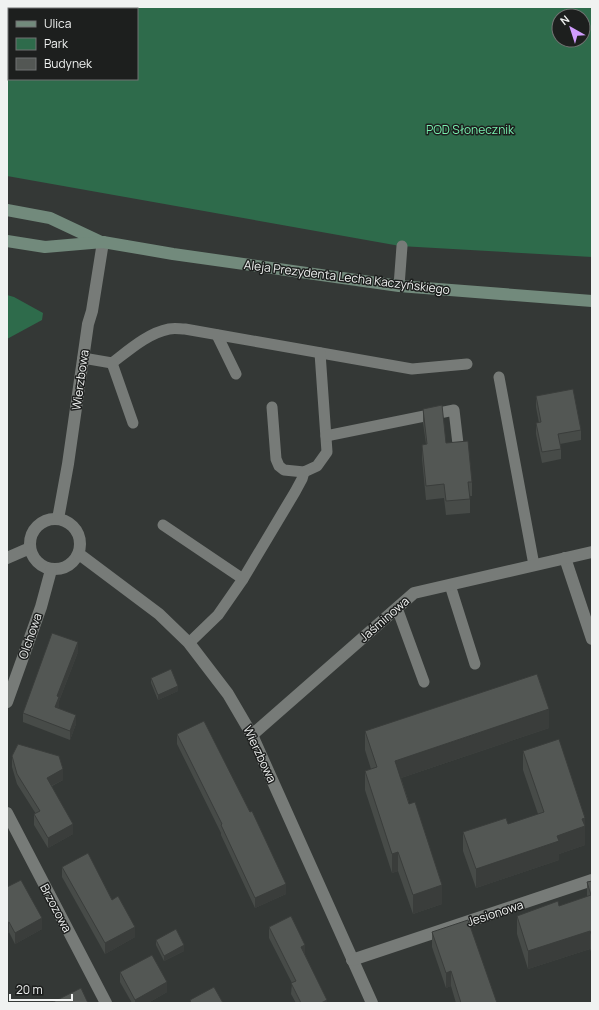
<svg xmlns="http://www.w3.org/2000/svg" width="599" height="1010" viewBox="0 0 599 1010" font-family="Manrope,sans-serif">
<style>
.green{fill:#2e6b4b;fill-rule:evenodd}
.lines{fill:none;stroke-linecap:round;stroke-linejoin:round}
.lane{stroke:#777b78;stroke-width:11}
.street{stroke:#777b78;stroke-width:12}
.secondary{stroke:#728a7c;stroke-width:12}
.wall{fill:#474b48}
.shaded-wall{fill:#3a3d3b}
.building{fill:#535754;stroke:#3a3d3b}
.labels{text-anchor:middle;dominant-baseline:central;stroke-width:3;stroke-linejoin:round;paint-order:stroke}
.park-label{font-size:12px;fill:#78f0af;stroke:#1d1f1e}
.street-label{font-size:12px;fill:#f0f2f1;stroke:#1d1f1e}
</style>
<rect width="100%" height="100%" fill="#343836"/>
<!-- green -->
<g class="green">
<path d="M7,7h585v250l-192,-11 -393,-70zM9,9h128v70h-128zM559,16h24v24h-24z"/>
<path d="M7,295l7,2 29,16 -1,7 -35,19z"/>
</g>
<g class="lines">
<!-- lane -->
<g class="lane">
<path d="M399,286l3,-40"/>
<path d="M217,335l19,39"/>
<path d="M83,358l29,5c17,-13 36,-30 57,-34 6,-1 11,0 16,0l227,40 55,-5"/>
<path d="M112,363l21,60"/>
<path d="M499,377l35,188"/>
<path d="M272,407l4,52 3,7 5,4 20,2 13,-6 10,-14 -7,-99"/>
<path d="M326,436l128,-26 4,34"/>
<path d="M163,525l80,54"/>
<path d="M450,585l25,79"/>
<path d="M397,608l27,74"/>
<path d="M189,643l29,-28 25,-36 52,-87 7,-13 2,-7"/>
</g>
<!-- street -->
<g class="street">
<circle cx="55" cy="544" r="25"/>
<path d="M58,519l10,-55 20,-140 4,-13 11,-69"/>
<path d="M79,554l80,60 30,29 39,51 24,41 120,268"/>
<path d="M7,558l23,-10"/>
<path d="M565,558l27,81"/>
<path d="M7,702l34,-95 10,-37"/>
<path d="M252,735l162,-142 178,-41"/>
<path d="M7,813l99,190"/>
<path d="M352,960l240,-80"/>
</g>
<!-- secondary -->
<g class="secondary">
<path d="M7,210l43,8 51,24"/>
<path d="M7,241l38,6 58,-5 70,12 226,32 193,15"/>
</g>
</g>
<!-- wall -->
<g class="wall">
<path d="M536,396l45,34v10l-21,4 1,5v10l-19,4 -6,-29v-11h3l-3,-16z"/>
<path d="M423,409l49,73v14h-2v17l-24,2 -2,-17 -18,2 -4,-41v-14l4,-1 -3,-21z"/>
<path d="M78,652l-19,49v5l-1,2 18,16 -6,16 -47,-18v-9z"/>
<path d="M151,678l27,13 -20,9 -7,-17z"/>
<path d="M549,728l-148,50 41,126 -29,10 -15,-43 -6,2 -27,-83v-19l6,-2 -6,-19v-19z"/>
<path d="M177,734l109,160 -31,14 -34,-73v-2l-44,-89z"/>
<path d="M523,751l62,86v8l-26,9v6l-83,28 -13,-37v-19l45,-8 30,-10 -15,-44z"/>
<path d="M12,756l51,24 -11,6 21,48 -25,14 -14,-23v-11h2l-19,-30 -5,-17z"/>
<path d="M62,867l50,33 23,37 -30,17 -43,-77z"/>
<path d="M592,881v73l-2,-5 -62,20 -11,-35v-18l42,-10 28,-9v-15z"/>
<path d="M7,887l35,42 -27,15 -6,-12 -2,2z"/>
<path d="M269,927l36,28 22,48h-31l-5,-9 1,-11 -23,-45z"/>
<path d="M432,932l65,71h-41l-5,-17 -5,2 -14,-41z"/>
<path d="M156,940l28,11 -20,10 -8,-16z"/>
<path d="M120,972l47,20 -19,11h-16l-12,-21z"/>
</g>
<!-- shaded-wall -->
<g class="shaded-wall">
<path d="M78,642v10l-19,49v5l-4,10v-9l2,-11z"/>
<path d="M178,686v5l-20,9v-5z"/>
<path d="M549,709v19l-154,52v-19z"/>
<path d="M76,715v9l-6,16v-9z"/>
<path d="M63,769v11l-16,8v-10z"/>
<path d="M585,818v27l-26,9v6l-83,28v-19l81,-33 25,-17z"/>
<path d="M73,824v10l-25,14v-10z"/>
<path d="M398,852v19l-6,2v-19z"/>
<path d="M286,884v10l-31,14v-10z"/>
<path d="M442,885v19l-29,10v-19z"/>
<path d="M42,918v11l-27,15v-11z"/>
<path d="M9,922v10l-2,2v-11z"/>
<path d="M135,927v10l-30,17v-11z"/>
<path d="M590,931v18l-62,20v-18z"/>
<path d="M184,945v6l-20,10v-5z"/>
<path d="M305,945v10l-4,2v-10z"/>
<path d="M451,971v15l-5,2v-15z"/>
<path d="M167,982v10l-19,11h-13v-3z"/>
<path d="M327,1000v3h-6z"/>
</g>
<!-- building -->
<g class="building">
<path d="M573,389l8,41 -23,4 3,15 -19,3 -6,-29 5,-1 -5,-26z"/>
<path d="M442,405l4,38 22,-2 4,41h-4l2,17 -24,2 -2,-17 -18,2 -4,-41 5,-1 -4,-35z"/>
<path d="M52,633l26,9 -21,54 2,1 -4,10 21,8 -6,16 -47,-18z"/>
<path d="M171,669l7,17 -20,9 -7,-17z"/>
<path d="M537,674l12,35 -154,52 14,43 6,-2 27,83 -29,10 -15,-43 -6,2 -27,-83 12,-4 -12,-36z"/>
<path d="M204,721l46,91 2,-1 34,73 -31,14 -34,-73 1,-1 -45,-90z"/>
<path d="M559,739l26,79 -3,1 3,7 -28,10 2,5 -83,28 -13,-37 43,-14 2,6 36,-12 -21,-61z"/>
<path d="M18,744l41,12 4,13 -16,9 26,46 -25,14 -14,-24 6,-3 -23,-37 -5,-18z"/>
<path d="M88,853l24,47 6,-4 17,31 -30,16 -43,-76z"/>
<path d="M21,880l21,38 -27,15 -6,-11 -2,1v-36z"/>
<path d="M592,881v55l-2,-5 -62,20 -11,-35 41,-15 1,5 32,-11 -4,-13z"/>
<path d="M291,916l14,29 -4,2 26,53 -6,3h-20l-10,-20 5,-2 -27,-54z"/>
<path d="M468,920l29,83h-36l-10,-32 -5,2 -14,-41z"/>
<path d="M176,929l8,16 -20,11 -8,-16z"/>
<path d="M152,955l15,27 -32,18 -15,-28z"/>
<path d="M214,987l9,16h-32l-1,-3z"/>
<path d="M81,988l7,15h-34l-1,-1z"/>
</g>
<g class="labels">
<!-- park labels -->
<g class="park-label">
<text x="470" y="129">POD Słonecznik</text>
</g>
<!-- street labels -->
<g class="street-label">
<text transform="translate(347 277) rotate(7)">Aleja Prezydenta Lecha Kaczyńskiego</text>
<text transform="translate(80 380) rotate(-82)">Wierzbowa</text>
<text transform="translate(384 619) rotate(-41)">Jaśminowa</text>
<text transform="translate(30 636) rotate(-71)">Olchowa</text>
<text transform="translate(260 754) rotate(65)">Wierzbowa</text>
<text transform="translate(56 908) rotate(62)">Brzozowa</text>
<text transform="translate(495 913) rotate(-18)">Jesionowa</text>
</g>
</g>
<!-- border -->
<rect width="599" height="1010" fill="none" stroke="#f0f2f1" stroke-width="16"/>
<!-- legend -->
<rect x="8" y="8" width="130" height="72" fill="#1d1f1e" stroke="#717372"/>
<rect x="16" y="21" width="20" height="6" fill="#728a7c" stroke="#717372"/>
<text x="44" y="28" font-size="12" fill="#f0f2f1">Ulica</text>
<rect x="16" y="38" width="20" height="12" fill="#2e6b4b" stroke="#717372"/>
<text x="44" y="48" font-size="12" fill="#f0f2f1">Park</text>
<rect x="16" y="58" width="20" height="12" fill="#535754" stroke="#717372"/>
<text x="44" y="68" font-size="12" fill="#f0f2f1">Budynek</text>
<!-- north arrow -->
<g transform="translate(571 28) rotate(321)"><circle r="19" fill="#1d1f1e" stroke="#717372"/>
<path d="M0-3L7 15L0 10L-7 15Z" fill="#d19dfe"/>
<text y="-6" font-size="11" font-weight="bold" text-anchor="middle" fill="#f0f2f1">N</text>
</g>
<!-- scale -->
<path d="M10 994v6h62v-6" fill="none" stroke="#f0f2f1" stroke-width="2"/>
<text x="16" y="994" font-size="12" fill="#f0f2f1" stroke="#1d1f1e" stroke-width="3" paint-order="stroke">20 m</text>
</svg>
